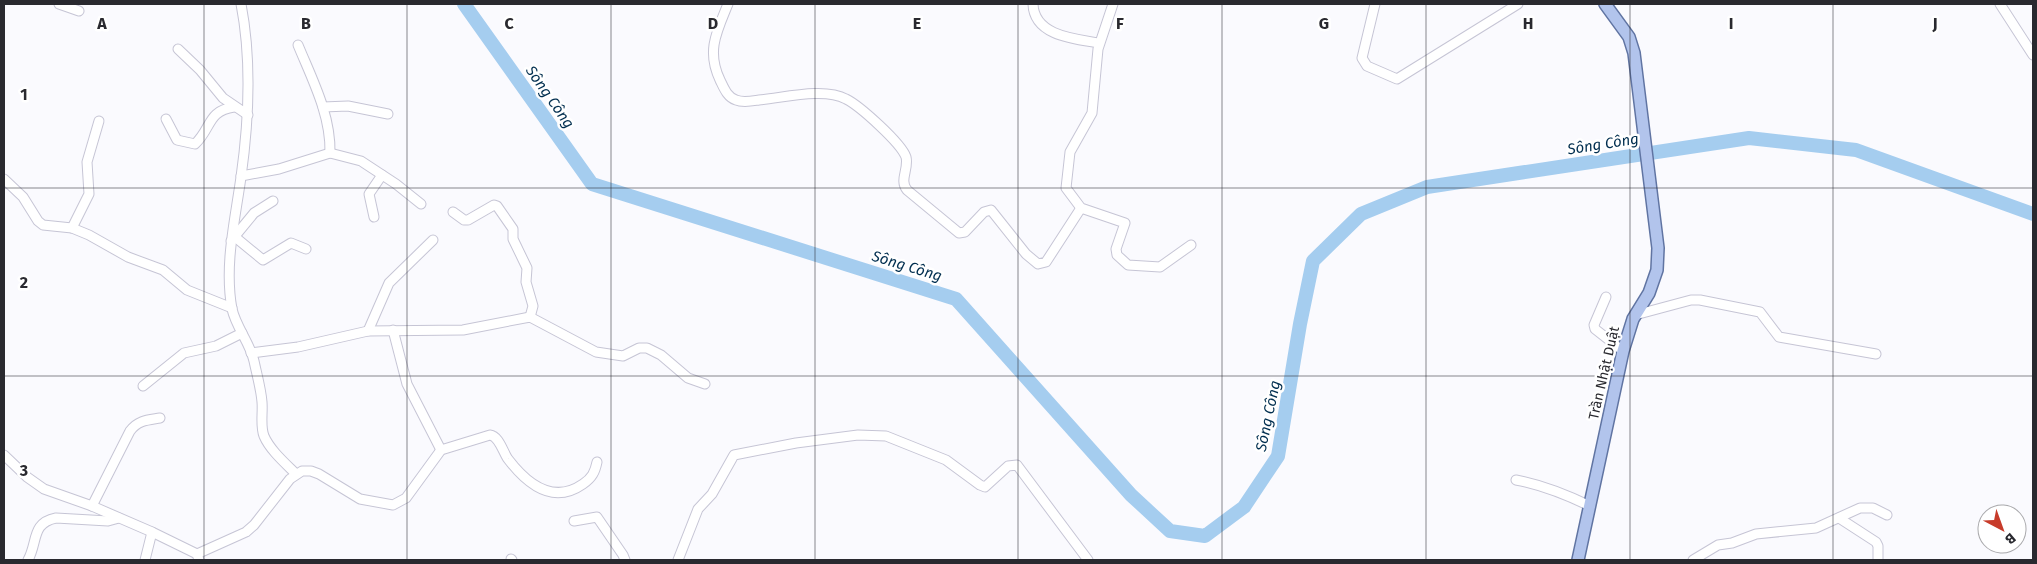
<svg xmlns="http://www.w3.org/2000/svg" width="2037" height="564" viewBox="0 0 2037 564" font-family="'Fira Sans',sans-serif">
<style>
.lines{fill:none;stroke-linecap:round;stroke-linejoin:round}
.river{stroke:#a5cdef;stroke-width:14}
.minor-casing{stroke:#c6c5d5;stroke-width:11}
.major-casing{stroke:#6074a2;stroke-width:14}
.minor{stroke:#fff;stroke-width:9}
.major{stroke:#b2c4ec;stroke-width:11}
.grid{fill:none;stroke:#29292f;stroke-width:1;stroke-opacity:0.55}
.labels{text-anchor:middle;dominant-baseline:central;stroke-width:5;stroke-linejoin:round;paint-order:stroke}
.street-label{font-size:14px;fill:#29292f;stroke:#fff}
.water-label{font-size:15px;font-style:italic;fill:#002e4f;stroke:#fff}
.grid-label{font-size:16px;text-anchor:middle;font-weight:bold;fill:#29292f;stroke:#fff;stroke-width:5;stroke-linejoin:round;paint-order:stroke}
</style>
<rect width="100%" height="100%" fill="#fafafe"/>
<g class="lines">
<!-- river -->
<path class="river" d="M464,4l128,180 364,115 175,196 39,36 35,5 39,-29 34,-51 22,-132 13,-63 48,-47 66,-27 322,-49 107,12 177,64"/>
<!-- minor casing -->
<g class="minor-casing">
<g id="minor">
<path d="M59,4l20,7"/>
<path d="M241,4c11,57 8,116 0,173 -6,44 -17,88 -9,132 4,18 18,34 22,52 3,14 7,28 8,41 1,11 -2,24 2,34 6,14 21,27 32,38"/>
<path d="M728,4c-11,27 -22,47 -8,76 4,8 7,17 16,20 7,3 16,1 23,0 24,-2 65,-13 87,-1 14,7 55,44 60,58 3,12 -7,23 1,33l52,43 6,-1 19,-20 7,-2 35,44 12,10 8,-2 35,-54"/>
<path d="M1033,4c1,32 42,35 66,39"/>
<path d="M1113,4l-15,45 -6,64 -22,39 -4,36 15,20 44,15 -9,26 1,6 11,10 32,2 31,-22"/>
<path d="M1375,4l-13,54 5,8 30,13 121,-75"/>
<path d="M2000,4l33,51"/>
<path d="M298,45c14,34 33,70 32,108"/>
<path d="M178,49l22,21 23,28 25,17"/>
<path d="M323,107l25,-1 40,8"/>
<path d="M166,119l11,21 18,4c17,-16 12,-33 39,-37"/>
<path d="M241,176l38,-7 51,-16 31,8 35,23 25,20"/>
<path d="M4,179l19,18 15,24 5,4 29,3 17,7 39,22 35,13 24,20 45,18"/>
<path d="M453,212l11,8h4l26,-15 3,1 16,23v10l14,29 -1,14 7,24 -3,11"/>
<path d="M374,217l-5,-23 13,-19"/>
<path d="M72,228l17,-34 -2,-32 12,-41"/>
<path d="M235,237l28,23 28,-17 15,6"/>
<path d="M231,241l23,-28 19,-12"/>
<path d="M1606,297l-12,28 1,4 28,22"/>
<path d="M1635,315l56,-15h9l60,12 19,25 97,17"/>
<path d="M393,330l14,54 34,66"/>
<path d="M368,331l21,-48 44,-43"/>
<path d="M251,353l47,-6 70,-16 95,-1 67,-13 66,35 27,4 16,-8h8l14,7 27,23 17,6"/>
<path d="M143,386l41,-33 32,-7 26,-13"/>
<path d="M4,455l23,22 17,12 48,17 60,26 45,22 2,6"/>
<path d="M1516,480c27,5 49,14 74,26"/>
<path d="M92,506l38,-75c8,-11 18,-11 30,-13"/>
<path d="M1839,518l37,24 2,4v14"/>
<path d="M574,521l23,-4 26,38 2,5"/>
<path d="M197,554l49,-22 8,-7 36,-46 12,-8h9l8,3 41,25 33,6 13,-7 35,-48 49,-15c9,1 13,17 18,24 19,25 45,46 75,25 9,-6 12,-12 14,-22"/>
<path d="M511,559l1,1"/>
<path d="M28,560c10,-18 3,-37 28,-42l52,3 11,-3"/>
<path d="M145,560l7,-28"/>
<path d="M678,560l20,-51 14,-15 22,-39 62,-12 62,-8 28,1 60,24 34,25 5,2 23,-21 9,-1 71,95"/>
<path d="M1693,560l25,-15 14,-2 24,-9 60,-6 44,-20h13l14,7"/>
</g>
</g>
<!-- major casing -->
<g class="major-casing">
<path id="major" d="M1578,560l45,-209 10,-32 16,-26 8,-23 1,-22 -24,-195 -5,-16 -24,-33"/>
</g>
<!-- minor -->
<use href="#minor" class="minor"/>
<!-- major -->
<use href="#major" class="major"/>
</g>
<!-- grid -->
<path class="grid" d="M204,4v556M407,4v556M611,4v556M815,4v556M1018,4v556M1222,4v556M1426,4v556M1630,4v556M1833,4v556M4,188h2029M4,376h2029"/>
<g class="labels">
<!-- street labels -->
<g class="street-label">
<text transform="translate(1604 373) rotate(-77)">Trần Nhật Duật</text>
</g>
<!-- water labels -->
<g class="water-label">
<text transform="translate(550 97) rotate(55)">Sông Công</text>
<text transform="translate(1603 144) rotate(-9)">Sông Công</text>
<text transform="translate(907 266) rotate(17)">Sông Công</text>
<text transform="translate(1268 416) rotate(-78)">Sông Công</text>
</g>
</g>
<g class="grid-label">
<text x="102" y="29">A</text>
<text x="306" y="29">B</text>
<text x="509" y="29">C</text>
<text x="713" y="29">D</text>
<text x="917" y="29">E</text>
<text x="1120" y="29">F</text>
<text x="1324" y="29">G</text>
<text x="1528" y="29">H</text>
<text x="1731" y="29">I</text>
<text x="1935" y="29">J</text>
<text x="24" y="100">1</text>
<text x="24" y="288">2</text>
<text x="24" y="476">3</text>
</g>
<!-- border -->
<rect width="2037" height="564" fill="none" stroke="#29292f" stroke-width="10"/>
<!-- north arrow -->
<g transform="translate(2002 529) rotate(139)"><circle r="24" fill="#ffffff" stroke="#a9a9ac"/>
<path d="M0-4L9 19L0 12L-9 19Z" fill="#c73b2a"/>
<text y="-8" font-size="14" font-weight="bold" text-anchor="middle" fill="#29292f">B</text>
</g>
</svg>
